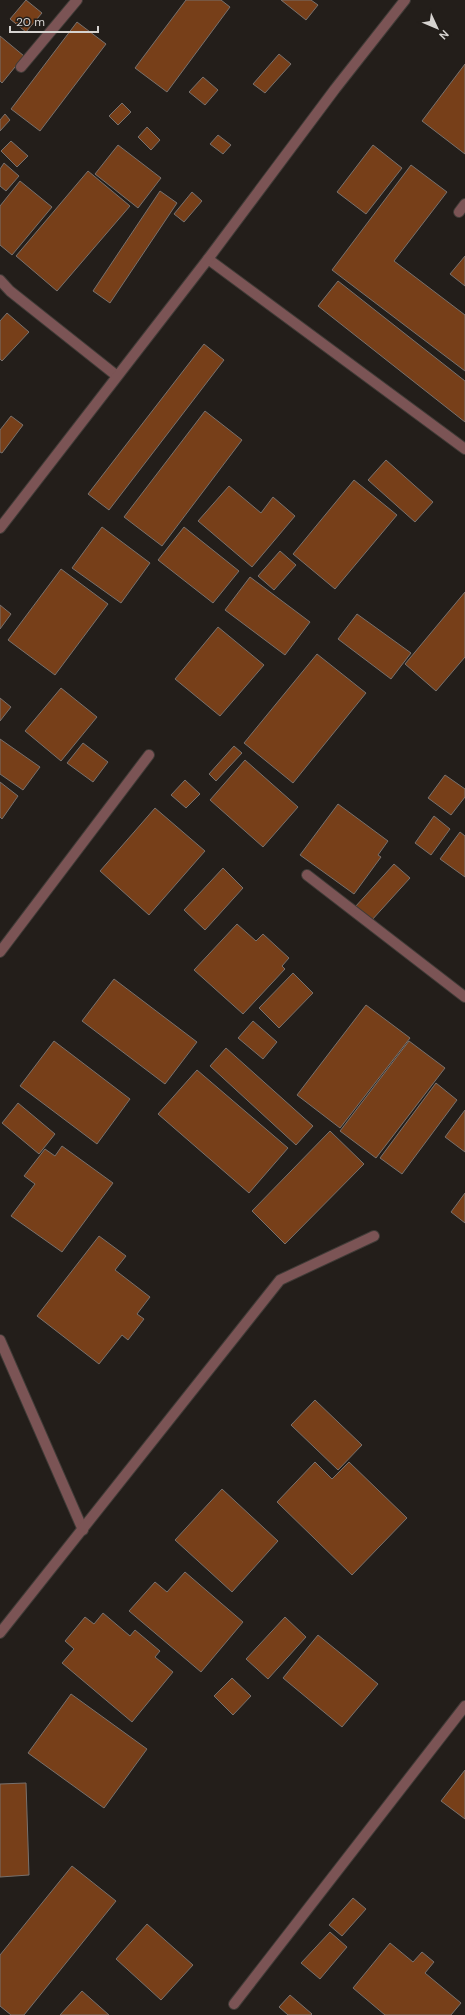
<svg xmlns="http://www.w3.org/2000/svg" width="465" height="2015" viewBox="0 0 465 2015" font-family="'DM Sans',sans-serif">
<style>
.building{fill:#773f19;stroke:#78716d}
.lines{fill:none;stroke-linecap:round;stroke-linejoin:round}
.minor-casing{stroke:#403b37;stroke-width:12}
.minor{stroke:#7b5455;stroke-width:10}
</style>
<rect width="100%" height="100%" fill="#231e1a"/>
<!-- building -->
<g class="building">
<path d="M26,0l16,13 -16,19 -16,-13z"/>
<path d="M186,0h35l9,7 -63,85 -32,-24z"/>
<path d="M281,0h30l7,5 -12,15z"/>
<path d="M77,22l29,22 -66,87 -29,-22z"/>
<path d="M0,36l24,20 -22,27 -2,-2z"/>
<path d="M279,54l12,10 -26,29 -12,-9z"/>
<path d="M465,64v90l-43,-33z"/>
<path d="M203,77l15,13 -13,15 -16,-13z"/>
<path d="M122,103l9,9 -13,13 -9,-9z"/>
<path d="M5,114l5,6 -10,11v-11z"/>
<path d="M147,127l13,13 -9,10 -13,-13z"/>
<path d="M218,135l13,10 -8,9 -13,-10z"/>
<path d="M11,141l17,15 -11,11 -16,-16z"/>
<path d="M118,145l43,33 -23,30 -43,-34z"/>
<path d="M373,145l29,23 -36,46 -29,-22z"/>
<path d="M4,163l15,13 -13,15 -6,-5v-17z"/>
<path d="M411,165l36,27 -53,69 71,54v56l-133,-101z"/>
<path d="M88,171l42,35 -73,85 -41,-35z"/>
<path d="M20,181l32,26 -40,48 -12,-10v-39z"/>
<path d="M160,191l17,12 -67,100 -17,-12z"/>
<path d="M192,192l10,9 -18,21 -10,-8z"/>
<path d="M465,256v30l-15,-12z"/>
<path d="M338,281l127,100v41l-147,-116z"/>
<path d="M7,313l22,19 -27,29 -2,-2v-38z"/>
<path d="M204,344l20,16 -115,150 -21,-16z"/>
<path d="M205,411l37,29 -80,106 -38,-29z"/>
<path d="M11,416l12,9 -21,28 -2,-1v-22z"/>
<path d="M386,460l47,42 -18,20 -47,-42z"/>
<path d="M354,480l43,35 -62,74 -42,-35z"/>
<path d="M229,486l32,27 12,-16 22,19 -43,51 -54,-46z"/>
<path d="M102,527l48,36 -29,40 -49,-35z"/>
<path d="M184,527l55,44 -26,32 -55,-43z"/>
<path d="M280,551l16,14 -22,25 -16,-14z"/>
<path d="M61,569l47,35 -53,71 -47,-35z"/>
<path d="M250,577l60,45 -25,33 -60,-45z"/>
<path d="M465,592v65l-29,34 -31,-27z"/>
<path d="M0,605l11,9 -11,15z"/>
<path d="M357,614l54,39 -20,26 -53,-40z"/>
<path d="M218,627l46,38 -44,51 -45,-37z"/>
<path d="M317,654l49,39 -73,90 -49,-40z"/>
<path d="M61,688l36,29 -36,44 -36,-30z"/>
<path d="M0,698l11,9 -11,14z"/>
<path d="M0,739l40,28 -17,23 -23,-16z"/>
<path d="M83,743l25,19 -15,20 -26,-19z"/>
<path d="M234,746l8,7 -26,28 -7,-7z"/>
<path d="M245,760l53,47 -35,40 -53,-47z"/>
<path d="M445,775l20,14v8l-14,18 -23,-17z"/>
<path d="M185,780l15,14 -14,14 -15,-13z"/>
<path d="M0,782l18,14 -16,23 -2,-2z"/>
<path d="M338,804l50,37 -10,14 3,2 -27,37 -54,-39z"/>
<path d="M155,808l50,43 -56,64 -49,-44z"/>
<path d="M434,816l16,13 -19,26 -16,-12z"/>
<path d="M460,832l5,4v41l-25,-18z"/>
<path d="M394,864l16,14 -39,43 -16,-14z"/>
<path d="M223,868l20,20 -38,42 -21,-20z"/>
<path d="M237,924l19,17 7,-7 26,24 -7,8 3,3 -42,45 -49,-44z"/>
<path d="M293,973l20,20 -34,35 -20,-20z"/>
<path d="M114,979l83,63 -32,42 -83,-63z"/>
<path d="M366,1005l44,33 -70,90 -43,-33z"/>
<path d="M253,1021l24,21 -14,17 -25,-21z"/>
<path d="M54,1041l76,58 -33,45 -77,-58z"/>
<path d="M409,1041l36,27 -69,90 -36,-27z"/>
<path d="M226,1048l87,78 -17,19 -86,-79z"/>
<path d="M197,1070l91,78 -39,45 -91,-79z"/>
<path d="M436,1083l21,17 -55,74 -22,-16z"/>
<path d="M18,1103l37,31 -16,20 -37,-31z"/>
<path d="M465,1110v42l-20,-15z"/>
<path d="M330,1131l34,33 -79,80 -33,-33z"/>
<path d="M62,1146l51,37 -51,69 -51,-36 24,-32 -11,-8 21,-27 10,7z"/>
<path d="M465,1193v30l-14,-11z"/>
<path d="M99,1236l27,20 -11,14 35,27 -13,17 7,5 -16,21 -6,-5 -23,29 -62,-48z"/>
<path d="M315,1400l47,45 -24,25 -47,-45z"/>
<path d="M315,1462l17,17 17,-17 58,56 -55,57 -75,-73z"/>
<path d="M222,1489l56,52 -46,51 -57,-52z"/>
<path d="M185,1572l58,50 -42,50 -72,-61 26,-29 12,10z"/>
<path d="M103,1613l27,23 5,-6 25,21 -5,6 18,15 -41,50 -70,-59 12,-14 -9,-8 20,-24 9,7z"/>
<path d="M285,1617l21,20 -38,42 -22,-20z"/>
<path d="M318,1635l60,49 -36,43 -59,-49z"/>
<path d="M232,1678l19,18 -18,19 -19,-19z"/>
<path d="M71,1694l76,55 -43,59 -76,-55z"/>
<path d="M465,1770v49l-24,-18z"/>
<path d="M26,1783l3,92 -29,2v-93z"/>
<path d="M72,1866l44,35 -92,114h-13l-11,-9v-51z"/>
<path d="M353,1898l13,11 -24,27 -13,-11z"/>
<path d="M147,1924l46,41 -32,35 -45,-41z"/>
<path d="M330,1932l17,15 -27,32 -19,-16z"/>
<path d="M390,1943l23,19 9,-10 12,10 -9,11 36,30 -10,12h-66l-32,-27z"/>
<path d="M82,1991l27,24h-49z"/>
<path d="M290,1995l22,19 -1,1h-23l-9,-8z"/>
</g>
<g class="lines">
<!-- minor casing -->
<g class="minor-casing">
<g id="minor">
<path d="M21,67l56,-67"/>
<path d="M459,212l6,-8"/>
<path d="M208,259l257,190"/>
<path d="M0,280l10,11 107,85"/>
<path d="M0,528l208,-269 127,-170 70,-89"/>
<path d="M307,875l158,122"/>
<path d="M0,952l149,-197"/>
<path d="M0,1340l83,190"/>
<path d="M0,1633l280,-353 94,-44"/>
<path d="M234,2004l231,-298"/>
</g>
</g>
<!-- minor -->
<use href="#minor" class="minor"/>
</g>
<!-- north arrow -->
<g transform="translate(437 28) rotate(134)" stroke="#231e1a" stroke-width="3" paint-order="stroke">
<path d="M0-3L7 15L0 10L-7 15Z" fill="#d6d3d0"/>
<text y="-6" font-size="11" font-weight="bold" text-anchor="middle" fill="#d6d3d0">N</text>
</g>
<!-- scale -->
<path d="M10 26v6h88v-6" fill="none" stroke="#d6d3d0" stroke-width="2"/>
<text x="16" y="26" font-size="12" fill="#d6d3d0" stroke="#231e1a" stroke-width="3" paint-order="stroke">20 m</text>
</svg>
